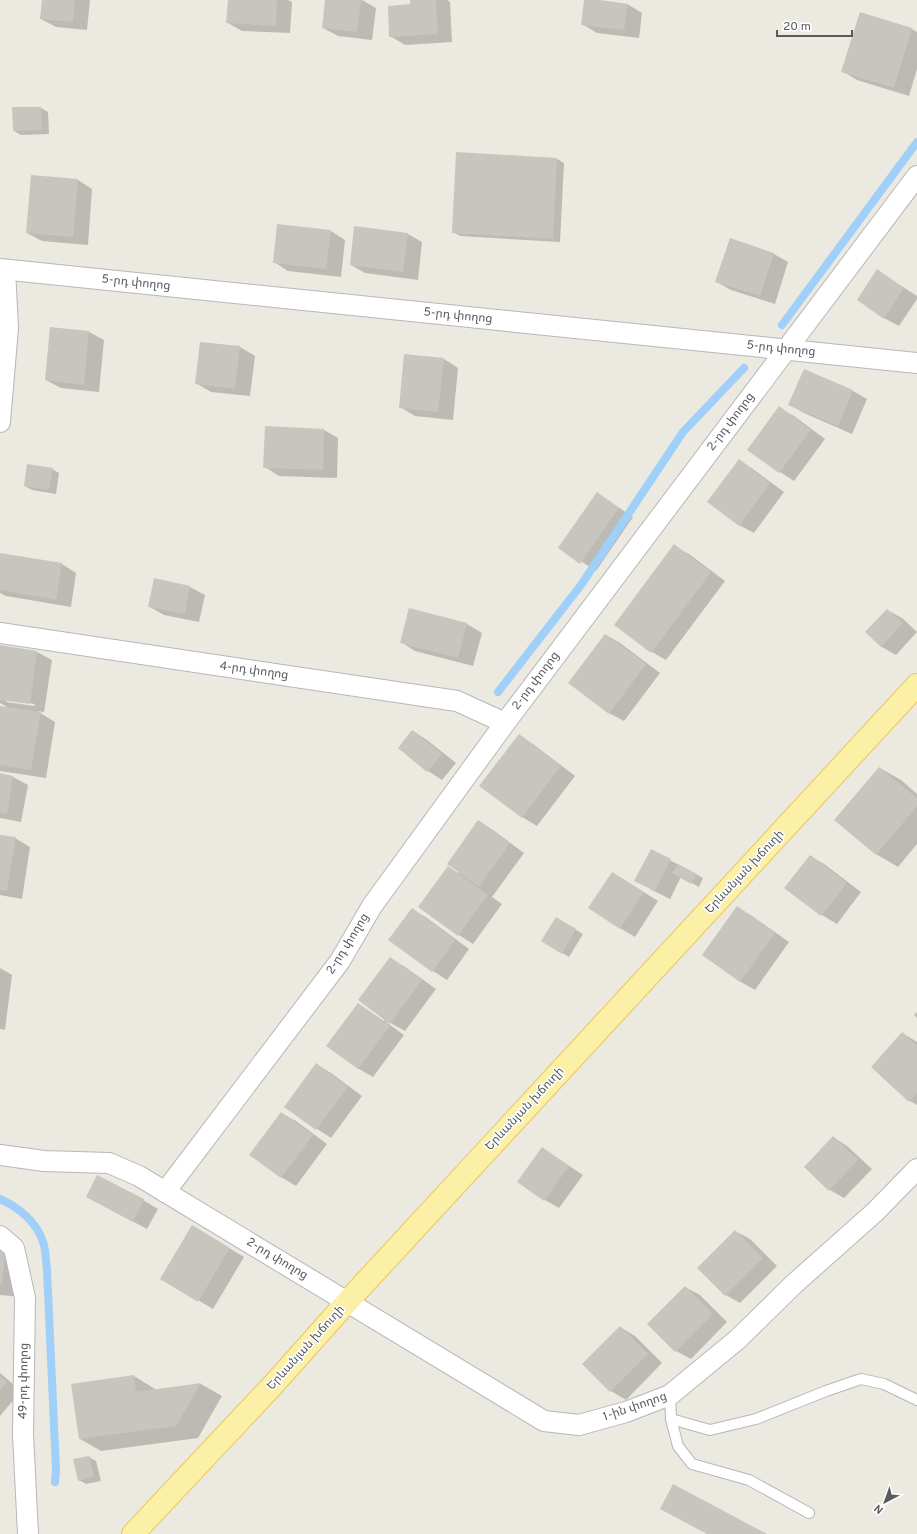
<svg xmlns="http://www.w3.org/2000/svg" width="917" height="1534" viewBox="0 0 917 1534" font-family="Overpass,'Noto Sans Armenian',sans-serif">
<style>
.shadow{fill:#0003;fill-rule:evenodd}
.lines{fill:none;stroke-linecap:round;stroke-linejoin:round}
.stream{stroke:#a0cffa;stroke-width:8}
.building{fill:#c8c5bf}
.lane-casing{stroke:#b5b7bc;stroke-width:12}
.street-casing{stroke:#b5b7bc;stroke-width:22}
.primary-casing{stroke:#eac75a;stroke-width:24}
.lane{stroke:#fff;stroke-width:10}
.street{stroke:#fff;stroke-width:20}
.primary{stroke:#fbf0a5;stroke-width:22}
.labels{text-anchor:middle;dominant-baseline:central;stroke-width:3;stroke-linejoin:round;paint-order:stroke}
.street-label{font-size:12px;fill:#585b60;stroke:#fff}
</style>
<rect width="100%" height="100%" fill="#ebe9e0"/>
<!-- shadow -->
<g class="shadow">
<path d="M43,0h47l-3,30 -31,-3 -15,-8z"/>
<path d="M229,0h59l4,2 -2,31 -48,-2 -14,-8z"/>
<path d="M326,0h36l14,8 -4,32 -34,-4 -15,-8z"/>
<path d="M411,0h36l3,2 2,40 -47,3 -15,-9 21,-31z"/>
<path d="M585,0l42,4 15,9 -3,25 -42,-5 -15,-9z"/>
<path d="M860,13l52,16 5,3v37l-8,27 -52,-16 -15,-9z"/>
<path d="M41,108l7,4 1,22 -28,1 -7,-4z"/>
<path d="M457,153l100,6 7,4 -4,79 -100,-6 -7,-4z"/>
<path d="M78,180l14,9 -4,56 -46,-4 -15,-8z"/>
<path d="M331,231l14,9 -4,37 -53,-6 -14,-9z"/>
<path d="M408,234l14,8 -4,38 -53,-7 -14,-8z"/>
<path d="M730,239l44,15 14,8 -13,42 -44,-14 -14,-8z"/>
<path d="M877,271l40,25v3l-18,27 -15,-8z"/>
<path d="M51,328l38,4 15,8 -5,52 -38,-4 -15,-8z"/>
<path d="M201,343l39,4 15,9 -5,40 -39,-4 -15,-9z"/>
<path d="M444,359l14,9 -5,52 -38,-4 -15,-9z"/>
<path d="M804,370l49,21 14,8 -15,35 -48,-21 -15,-9z"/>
<path d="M779,408l15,8 31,23 -31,42 -14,-9z"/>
<path d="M324,430l14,8 -1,40 -58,-2 -14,-9z"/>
<path d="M739,460l14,9 31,23 -30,41 -15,-8z"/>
<path d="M52,469l7,4 -3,21 -24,-4 -7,-4z"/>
<path d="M597,493l36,24 -37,54 -37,-24z"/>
<path d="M674,546l15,8 36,27 -59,79 -14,-8z"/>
<path d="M0,554l62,10 14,9 -5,34 -65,-11 -6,-3z"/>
<path d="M190,587l15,8 -6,27 -35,-7 -14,-8z"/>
<path d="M409,609l58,15 15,9 -9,33 -58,-15 -14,-9z"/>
<path d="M887,610l15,8 15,14 -21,23 -14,-8 -15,-15z"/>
<path d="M606,635l14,8 40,30 -36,48 -15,-8z"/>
<path d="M0,646l37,6 15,8 -8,52 -7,-1 18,11 -9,56 -46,-7v-64l9,1 -9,-5zM6,700l29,4 -1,2 -28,-4z"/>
<path d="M413,731l14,9 29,23 -14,17 -14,-9 -29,-23z"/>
<path d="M519,735l14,9 42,32 -38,50 -15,-9z"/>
<path d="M880,768l21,12 16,14v50l-19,23 -22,-13z"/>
<path d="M0,775l13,2 15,8 -7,37 -21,-4z"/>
<path d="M479,821l14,9 31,23 -32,44 10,7 -29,40 -14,-9 -11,-68 10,6 1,-1z"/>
<path d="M0,836l15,2 15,9 -8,52 -22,-4z"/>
<path d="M651,850l52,28 -4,9 -18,-10 -11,22 -20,-10z"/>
<path d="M810,856l14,8 37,28 -24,32 -15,-9 -36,-27z"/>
<path d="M613,873l45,28 -23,36 -15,-9z"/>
<path d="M737,907l15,9 37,26 -34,48 -14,-8 -38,-27z"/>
<path d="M412,909l15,9 42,31 -22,31 -14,-9 -43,-31z"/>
<path d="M563,922l20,12 -14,23 -27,-16z"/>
<path d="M390,958l15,9 31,22 -31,42 -18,-10 -1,1 18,13 -31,42 -14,-8 -31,-23 30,-42 26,17 2,-2z"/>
<path d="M0,968l12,7 -7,55 -5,-1z"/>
<path d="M917,1012v6l-3,-3z"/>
<path d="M902,1033l15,9v63l-7,-4z"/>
<path d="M317,1065l14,8 31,23 -31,42 -14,-9 -31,-22z"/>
<path d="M281,1113l15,8 31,23 -31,42 -15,-9 -31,-22z"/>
<path d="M833,1137l14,9 25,23 -28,29 -14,-8z"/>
<path d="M542,1148l41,27 -24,33 -14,-8z"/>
<path d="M143,1200l15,9 -11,20 -45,-24z"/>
<path d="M192,1226l52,31 -31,52 -52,-31z"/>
<path d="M735,1231l15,8 27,27 -37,37 -14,-8z"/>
<path d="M0,1246h6l21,13 -3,38 -24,-2z"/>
<path d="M685,1287l15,8 27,27 -36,37 -15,-8z"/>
<path d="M620,1327l15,9 27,27 -36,37 -15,-9z"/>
<path d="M0,1373l21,18 -21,25z"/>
<path d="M134,1376l21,13 1,1 45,-6 21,12 -24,42 -97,13 -21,-12z"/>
<path d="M89,1457l7,4 5,20 -15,3 -7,-4z"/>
</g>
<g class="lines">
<!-- stream -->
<g class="stream">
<path d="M782,325l135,-183"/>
<path d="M498,692l83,-107 102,-153 61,-64"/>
<path d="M0,1199c18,8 37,23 43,43 3,9 3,19 4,28l9,200 -1,12"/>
</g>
</g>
<!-- building -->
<g class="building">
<path d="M42,0h33l-2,22 -33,-3z"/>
<path d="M228,0h49l-1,26 -50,-3z"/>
<path d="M325,0h36l-4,32 -35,-4z"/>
<path d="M410,0h26l2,34 -49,3 -1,-31 22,-2z"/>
<path d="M584,0h16l28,4 -4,26 -43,-5z"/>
<path d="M860,12l52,16 -18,60 -53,-16z"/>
<path d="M12,107h29l1,23 -29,1z"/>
<path d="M456,152l101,6 -4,81 -101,-6z"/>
<path d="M31,175l47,4 -5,58 -47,-4z"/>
<path d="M277,224l54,6 -5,39 -53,-6z"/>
<path d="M354,226l54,7 -5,39 -53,-7z"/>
<path d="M730,238l44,15 -14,43 -45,-14z"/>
<path d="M877,269l27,19 -20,31 -27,-19z"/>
<path d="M50,327l39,4 -5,54 -39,-5z"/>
<path d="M200,342l40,4 -5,43 -40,-5z"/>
<path d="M404,354l40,4 -6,54 -39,-4z"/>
<path d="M804,369l49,21 -15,36 -50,-21z"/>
<path d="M779,406l32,24 -32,43 -32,-23z"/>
<path d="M265,426l59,3 -1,41 -60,-2z"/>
<path d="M739,459l31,24 -31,43 -32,-24z"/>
<path d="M27,464l26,4 -4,22 -25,-4z"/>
<path d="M597,492l22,16 -39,56 -22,-16z"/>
<path d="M674,544l37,28 -60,81 -37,-28z"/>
<path d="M0,553l62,10 -6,37 -56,-10z"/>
<path d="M154,578l36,8 -5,28 -37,-7z"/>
<path d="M409,608l58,15 -9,35 -58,-15z"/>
<path d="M887,609l16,14 -22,24 -16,-15z"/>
<path d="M605,634l41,30 -37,50 -41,-31z"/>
<path d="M0,645l37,6 -7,53 -30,-4z"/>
<path d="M0,706l41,6 -10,58 -31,-5z"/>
<path d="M412,730l30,24 -15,18 -29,-24z"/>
<path d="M519,734l42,32 -39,52 -43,-32z"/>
<path d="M879,767l38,31v8l-41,49 -42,-35z"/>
<path d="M0,773l13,3 -6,38 -7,-1z"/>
<path d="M478,820l32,23 -31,44 -32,-23z"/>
<path d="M0,835l16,2 -9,54 -7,-1z"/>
<path d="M651,849l20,10 -16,32 -21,-10z"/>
<path d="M810,855l37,28 -26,33 -37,-28z"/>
<path d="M678,864l19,10 -6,10 -19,-11z"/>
<path d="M448,866l40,29 -30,41 -40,-29z"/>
<path d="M612,872l32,20 -24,37 -32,-21z"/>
<path d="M737,906l38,27 -35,49 -38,-27z"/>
<path d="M412,908l43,32 -23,32 -44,-32z"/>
<path d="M556,917l20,12 -14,25 -21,-13z"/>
<path d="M390,957l32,23 -32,44 -32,-24z"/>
<path d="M358,1003l32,23 -32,43 -32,-23z"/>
<path d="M902,1032l15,14v47l-8,9 -38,-35z"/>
<path d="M316,1063l32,24 -32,43 -32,-23z"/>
<path d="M281,1112l32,23 -32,43 -32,-23z"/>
<path d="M833,1136l25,24 -29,31 -25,-24z"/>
<path d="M542,1147l27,19 -25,35 -27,-19z"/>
<path d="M97,1175l47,24 -11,23 -47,-25z"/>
<path d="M192,1225l38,23 -32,54 -38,-23z"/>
<path d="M735,1230l28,28 -38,38 -28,-28z"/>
<path d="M0,1245h6l-4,40h-2z"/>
<path d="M685,1286l28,28 -38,38 -28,-28z"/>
<path d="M620,1326l28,28 -38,38 -28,-28z"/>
<path d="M134,1375l2,17 65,-9 -25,43 -97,13 -8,-55z"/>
<path d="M0,1376l7,6 -7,9z"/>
<path d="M89,1456l5,21 -16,4 -5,-22z"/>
<path d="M673,1484l94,50h-60l-47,-25z"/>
</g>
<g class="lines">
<!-- lane casing -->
<g class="lane-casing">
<g id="lane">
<path d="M670,1395l1,24 7,27 14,18 57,16 60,33"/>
<path d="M671,1419l39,11 46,-11 70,-28 35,-12 23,5 33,16"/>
</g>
</g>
<!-- street casing -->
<g class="street-casing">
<g id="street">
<path d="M0,269l917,94"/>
<path d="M0,422l8,-94 -3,-58"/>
<path d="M0,633l457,68 48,22"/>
<path d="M0,1155l44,6 65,2 30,13 405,245 35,4 47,-13 44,-17 68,-56 56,-55 81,-72 42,-43"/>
<path d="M165,1192l175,-231 32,-55 133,-183 412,-547"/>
<path d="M0,1236l14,12 11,50 -2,136 5,100"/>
</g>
</g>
<!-- primary casing -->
<g class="primary-casing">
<path id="primary" d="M133,1534l140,-149 74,-83 570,-617"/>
</g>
<!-- lane -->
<use href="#lane" class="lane"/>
<!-- street -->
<use href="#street" class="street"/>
<!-- primary -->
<use href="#primary" class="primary"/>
</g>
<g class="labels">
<!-- street labels -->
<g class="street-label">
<text transform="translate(136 283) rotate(6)">5-րդ փողոց</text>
<text transform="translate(458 316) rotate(6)">5-րդ փողոց</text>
<text transform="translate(781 349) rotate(6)">5-րդ փողոց</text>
<text transform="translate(731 422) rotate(-53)">2-րդ փողոց</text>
<text transform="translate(254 671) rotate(8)">4-րդ փողոց</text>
<text transform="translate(536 681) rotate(-53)">2-րդ փողոց</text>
<text transform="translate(745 872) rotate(-47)">Երևանյան խճուղի</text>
<text transform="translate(348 944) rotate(-58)">2-րդ փողոց</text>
<text transform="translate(525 1109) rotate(-47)">Երևանյան խճուղի</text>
<text transform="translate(277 1259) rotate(31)">2-րդ փողոց</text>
<text transform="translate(306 1348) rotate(-48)">Երևանյան խճուղի</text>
<text transform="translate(24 1381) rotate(-89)">49-րդ փողոց</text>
<text transform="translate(635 1407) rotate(-19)">1-ին փողոց</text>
</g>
</g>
<!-- north arrow -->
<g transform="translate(885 1502) rotate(221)" stroke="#ffffff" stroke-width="3" paint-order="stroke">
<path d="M0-3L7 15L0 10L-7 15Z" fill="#585b60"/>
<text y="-6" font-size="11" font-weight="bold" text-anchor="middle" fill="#585b60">N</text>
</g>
<!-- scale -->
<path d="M777 30v6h75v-6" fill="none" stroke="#585b60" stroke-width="2"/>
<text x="783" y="30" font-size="12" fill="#585b60" stroke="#ffffff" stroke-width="3" paint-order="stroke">20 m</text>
</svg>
